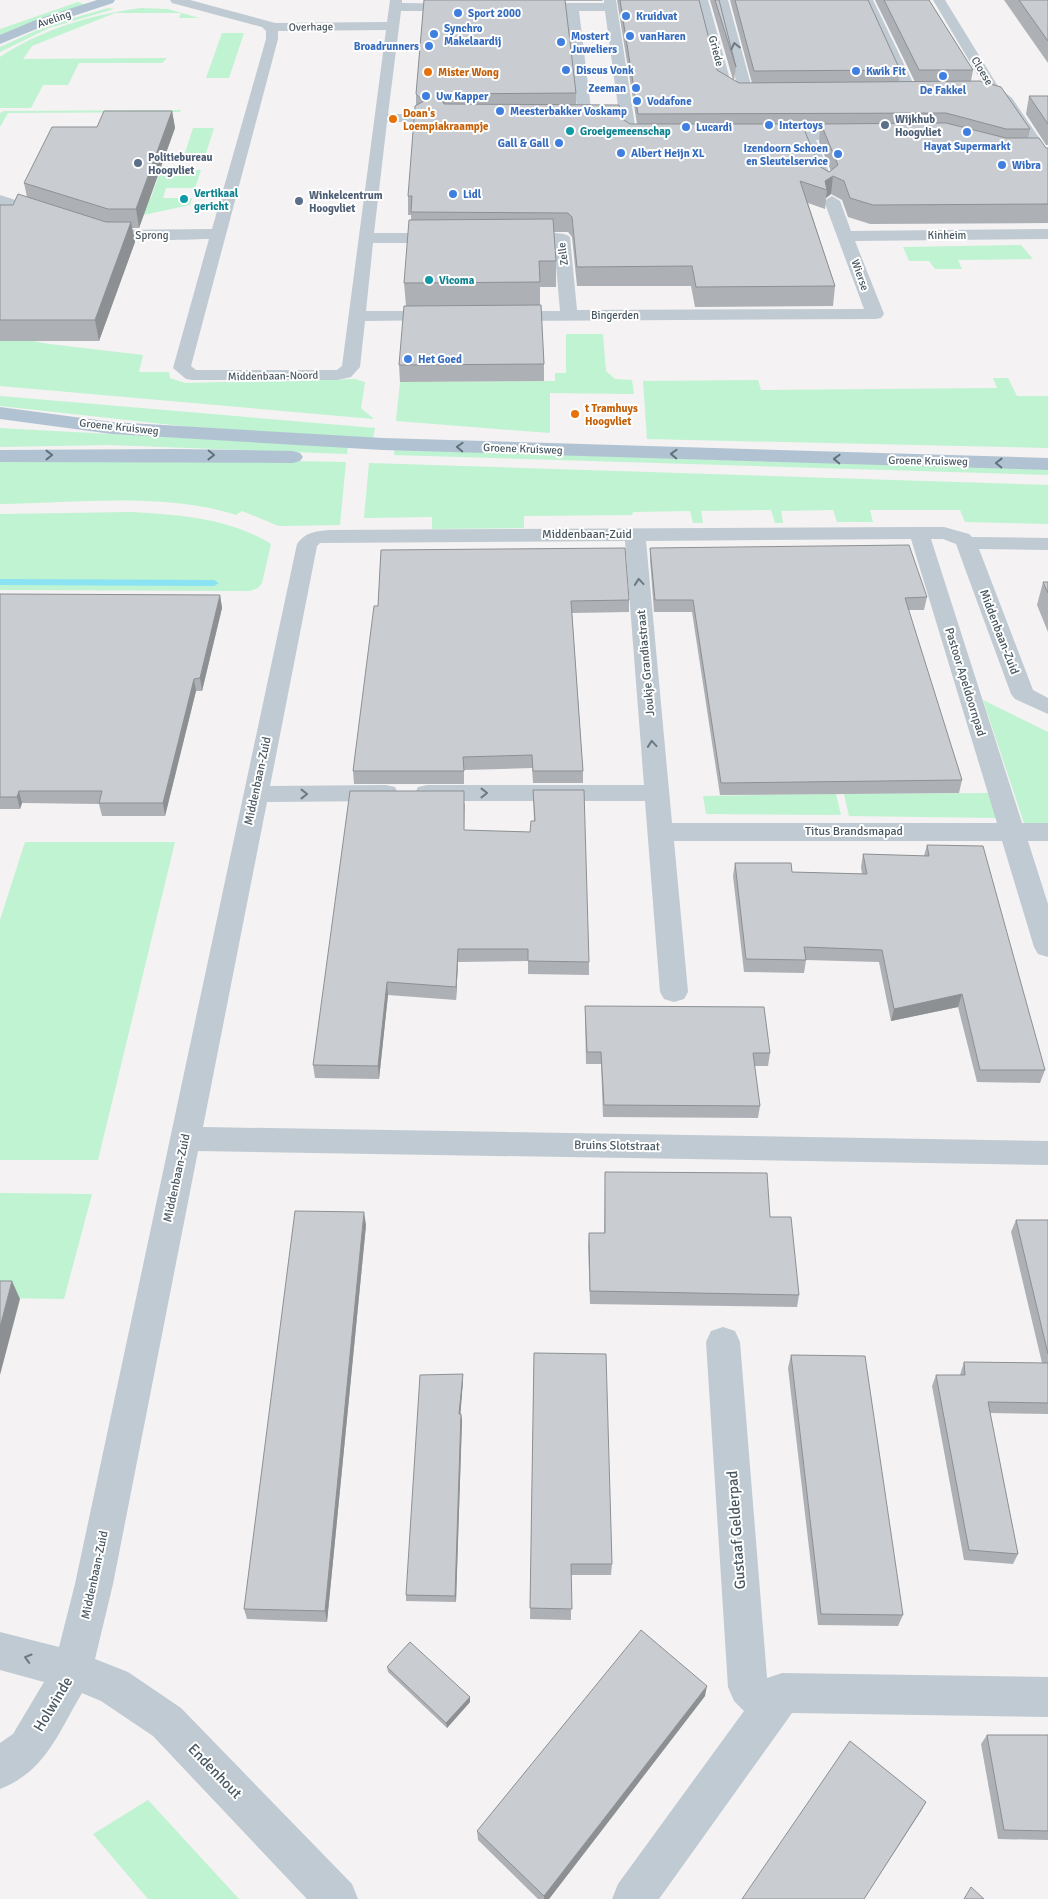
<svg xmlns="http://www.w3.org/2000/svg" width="1048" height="1899" viewBox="0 0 1048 1899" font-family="Signika,sans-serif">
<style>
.green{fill:#bff3d1}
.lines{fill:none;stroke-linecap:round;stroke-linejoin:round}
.stream{fill:#8ae2f2;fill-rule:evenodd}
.minor{fill:#bfcad2;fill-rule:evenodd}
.major{fill:#b1c3d2;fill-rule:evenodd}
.wall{fill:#adb0b5;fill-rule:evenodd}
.shaded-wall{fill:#8d9093}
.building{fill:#c9cdd2;stroke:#8d9093}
.oneway{stroke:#6c7a83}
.oneway2{stroke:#62727d}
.shop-dot{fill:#3f7fe0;stroke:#fff;stroke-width:2}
.food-dot{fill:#e8710a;stroke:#fff;stroke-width:2}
.service-dot{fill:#5c6f8a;stroke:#fff;stroke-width:2}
.culture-dot{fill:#0f9aa8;stroke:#fff;stroke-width:2}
.labels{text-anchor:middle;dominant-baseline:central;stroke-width:4;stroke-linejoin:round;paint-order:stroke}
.far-shop-label{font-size:11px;font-weight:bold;fill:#366cbe;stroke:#fff;text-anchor:start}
.far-street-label{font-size:11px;fill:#485761;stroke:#fff}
.far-food-label{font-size:11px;font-weight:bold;fill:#c56008;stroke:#fff;text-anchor:start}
.far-service-label{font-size:11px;font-weight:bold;fill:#4e5e75;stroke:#fff;text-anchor:start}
.far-culture-label{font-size:11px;font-weight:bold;fill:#0d838f;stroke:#fff;text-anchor:start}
.street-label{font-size:12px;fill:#485761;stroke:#fff}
.near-street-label{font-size:15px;fill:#485761;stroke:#fff}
</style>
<rect width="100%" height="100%" fill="#f4f2f2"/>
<!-- green -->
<g class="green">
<path d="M78,2l8,3 -86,31v-7z"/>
<path d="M108,8l6,1 -65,19 -49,24v-5l46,-21z"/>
<path d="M141,8l27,1 31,9h-20l2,-5h-66l-83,33 -9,13 144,-1 -5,5h-83l-11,22h-25l-12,23h-31v-51c40,-27 93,-43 141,-49z"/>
<path d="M222,33h22l-15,45h-23z"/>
<path d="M181,110l-1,2 -172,1 -8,14v-14l4,-2z"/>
<path d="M193,128h21l-8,25h-21z"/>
<path d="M162,166h16l-1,4h24l-6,18h-29l-3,10h29l-2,7 -84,18 45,-25z"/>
<path d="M1021,245l12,14 -75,1 4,9h-27l-6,-8h-20l-6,-14z"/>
<path d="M566,334h37l3,37 9,8 17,1 2,14 -84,-1v40l-154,-12 4,-39 155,-1v-8h11z"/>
<path d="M0,335l49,9 94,11 -4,17h30l1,6 15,5 170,-4 10,3 -4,26 13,11 -374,-33z"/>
<path d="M993,378h15l9,18h31v52l-401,-9 -4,-58 115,-1 3,10 236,-2z"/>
<path d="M0,396l375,32 -2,10 -164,-9 -209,-23z"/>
<path d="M0,428l348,19 -1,7 -238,-9 -109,2z"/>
<path d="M395,446l653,21v8l-654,-20z"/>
<path d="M237,460l109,2 -6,63 -61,1 -37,-15 -6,4c-69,-23 -163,-12 -236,-11v-42z"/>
<path d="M369,463l679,22v39l-83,-2 -5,-12h-90l3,12h-36l-4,-12 -52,1 2,12h-8l-4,-13 -70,1 2,12h-10l-3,-12 -57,1 -1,3 -108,1v12l-92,1v-12l-68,1z"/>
<path d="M132,512c48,3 97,6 139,32l-9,39 -4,5 -8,3 -250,-1v-76z"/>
<path d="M983,700l65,32v91h-24z"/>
<path d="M990,793l8,25 -149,-2 -5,-22z"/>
<path d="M836,794l5,21 -135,-1 -3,-18z"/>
<path d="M25,842h150l-77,318h-98v-240z"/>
<path d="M0,1193l92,1 -28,105 -64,-1z"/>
<path d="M148,1800l91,99h-91l-55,-65z"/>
</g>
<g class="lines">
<!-- stream -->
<path class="stream" d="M0,579l214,1 5,3 -5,3 -214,-1z"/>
<!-- minor -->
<g class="minor">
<path d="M170,0h20l85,23 112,-1 3,-22h12v3l63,1 2,3 -2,3 -4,1h-60l-13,103h28l7,4 -7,4h-29l-13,111h70l8,5 -8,5h-71l-7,68h74l6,1 3,4 -3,4 -81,1 -5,46 -9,10 -14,3h-145l-6,-1 -13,-11 36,-129c-20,0 -110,6 -120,-8l8,-5 14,4 101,-1 54,-190v-8l-4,-4 -90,-24zM386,30l-44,336 -5,4h-141l-5,-4 87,-327v-8z"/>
<path d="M604,0h12l20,132 22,1 2,3 -2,3 -29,1 -7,-4 -17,-125h-26l13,106 -7,4 -7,-4 -12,-106h-37l-6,-4 6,-4h75z"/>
<path d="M696,0h12l23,83 6,2 -21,-85h12l23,85 -1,3 25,1 2,3 -2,3 -32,3 -23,-10z"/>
<path d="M861,0h12l44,91 -2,3h-10l-2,-3z"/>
<path d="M933,0h12l54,88 13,10 36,53v15l-5,-1 -41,-61 -13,-10z"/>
<path d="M856,131l5,1 2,3 -2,3 -45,2 18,44 -8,5 -8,-5 -17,-44h-32l-7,-4 7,-4z"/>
<path d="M0,195l55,18 2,3 -8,5 -49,-16z"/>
<path d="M832,196l8,5 11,30 197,-2v10l-193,2 29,73 -3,4 -6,1 -370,2 -6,-1 -3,-4 3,-4 6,-1h55l-6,-69 -37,1 -8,-5c5,-7 56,-8 61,-1l7,73 287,-1 -40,-108z"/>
<path d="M919,527h25l25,7 3,3 76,1v12l-69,-1 54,141 15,8v16l-33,-15 -4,-5 -55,-150 -13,-5h-12l91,284h26v18h-20l20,63v53l-10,-3 -4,-7 -32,-106h-328l14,151 -4,7 -10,3 -10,-3 -4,-7 -15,-191h-218l-9,-2 -3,-6 3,-6 9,-2h217l-19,-244 -305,2 -3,3 -47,240 116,-1 9,2 3,6 -3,6 -9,2 -119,1 -64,325 845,14v24l-850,-14 -85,433 -18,75 33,13 53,36 171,176 6,15h-51l-154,-163 -52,-35 -19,-8c-24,40 -36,78 -82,96v-46l13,-9 31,-52 -44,-12v-38l59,15 16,-63 222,-1040c8,-12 19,-13 33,-14zM911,539l86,284h-325l-26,-282z"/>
<path d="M723,1327l12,4 5,11 27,336 15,-5 266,4v40l-256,-4 -133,186h-47l6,-15 126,-173 -10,-10 -6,-14 -22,-345 5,-11z"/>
</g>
<!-- major -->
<g class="major">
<path d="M97,0h18l-2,3 -67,22 -46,19v-9l38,-16z"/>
<path d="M0,407l112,15 271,16 665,20v12l-665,-20 -271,-16 -112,-15z"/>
<path d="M177,449l116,2 7,2 3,4 -3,4 -7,2 -293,-1v-12z"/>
</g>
</g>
<!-- wall -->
<g class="wall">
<path d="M424,0h179l-1,1h-37l11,92v12l45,13 9,6h7l-20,-124h82l18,70 16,10 -23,-80h9l17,67 -2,13 5,3h13l-22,-83h138l32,70 -1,12h16l-40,-82h54l44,70 -2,11 59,48 -2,9 18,10h2v75l-178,1 -22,-7 -6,-17 -11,-6 -5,4 -1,11 -17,-6 27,83 -2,20 -138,1 -4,-21h-114l-5,-49 -4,-5h-14l2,29v26h-16v18l4,59v17l-144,1 -1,-17 7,-59 -2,-23 7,-63v-5h-3v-19l8,-91v-11zM804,130h16l-1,12 12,29 -2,1 -10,-6z"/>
<path d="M1004,0h44v63z"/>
<path d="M1029,96h19v49h-2l-20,-31z"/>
<path d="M172,111l3,17 -36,100h-7l3,14 -36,99h-99v-136h13l14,-8 -3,-14 73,-56z"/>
<path d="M650,548l277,49 -3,13h-16l54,170 -3,13 -239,2 -28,-183h-38l-4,-52z"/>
<path d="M381,550l248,50v12l-57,1 11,158v12h-50l-1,-15 -68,2v14h-110l-1,-13 25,-165z"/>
<path d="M1043,582h5v50l-11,-27z"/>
<path d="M0,594l220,1 2,13 -20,83h-6l-31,125h-63l-3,-12 -77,-1 -2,6h-20z"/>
<path d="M533,790l56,172v13l-61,-1v-13l-70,1 -2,38 -68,-5 -9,84 -64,-1 -2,-13 152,-262 -1,27 66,2 4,-11z"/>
<path d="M927,845l118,225 -5,13 -63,-1 -19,-75 -67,14 -12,-59 -73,-2 -2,13 -60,-1 -11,-96 2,-13 57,9 70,2 -1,-7 2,-13 61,2z"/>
<path d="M585,1006l185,47 -2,13h-14l6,40 -2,12 -155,-1 -2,-53h-15l-1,-46z"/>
<path d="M605,1172l165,45 29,78 -2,12 -207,-3 -2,-59 1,-12h15z"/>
<path d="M1016,1220h32v194l-58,-1 28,141 -5,10 -49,-4 -32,-174 4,-11h24l4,-13 78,1 -31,-131z"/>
<path d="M366,1225l-39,397 -80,-3 -3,-10z"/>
<path d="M534,1353l78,211 -1,11h-40v45l-41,-1z"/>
<path d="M791,1355l112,260 -5,11 -80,-1 -30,-257z"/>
<path d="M463,1381l-3,33 2,6 -6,182 -50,-1v-6z"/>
<path d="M387,1667l83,35 -23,26 -59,-56z"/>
<path d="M705,1696l-156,203h-11l-60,-59 -1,-9z"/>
<path d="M987,1735h61v105l-50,-1 -17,-95z"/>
</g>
<!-- shaded-wall -->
<g class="shaded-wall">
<path d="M444,94l1,18 -4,-14z"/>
<path d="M172,111l3,17 -36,100 -3,-19z"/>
<path d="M833,176l-2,18 -5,4 1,-8 -2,-9z"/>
<path d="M131,222l4,20 -36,99 -4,-21z"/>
<path d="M220,595l2,13 -20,83 -2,-13z"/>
<path d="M194,679l2,12 -31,125 -2,-13z"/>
<path d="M19,791l3,12 -2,6 -3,-12z"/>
<path d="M458,949v13l-2,38v-13z"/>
<path d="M387,982l1,13 -9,84 -1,-13z"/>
<path d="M962,994l-4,13 -67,14 3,-12z"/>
<path d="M364,1212l2,13 -39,397 -2,-11z"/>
<path d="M12,1281l8,18 -20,76v-48z"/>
<path d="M463,1374v7l-3,39 -1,-6z"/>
<path d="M461,1414l1,6 -6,182 -1,-6z"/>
<path d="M707,1686l-2,10 -156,203h-5v-3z"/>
<path d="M470,1697v5l-23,26 -1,-5z"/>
<path d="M926,1802l-5,9 -57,88z"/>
</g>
<!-- building -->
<g class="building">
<path d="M424,0h141l11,93 -132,1 -3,4 3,6 175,1 2,13 9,6h172l17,42 10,6 9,-7 -17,-41 125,-1 60,15h33l7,10h2v56l-175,1 -23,-7 -6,-17 -11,-5 -8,5 2,9 -27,-9 35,105 -139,1 -4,-21 -115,1 -5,-50 -4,-4 -157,-1 1,-16h-4l7,-90 9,-5 -8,-7z"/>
<path d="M620,0h79l18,70 22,13 241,-2 21,6 29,42h-24l-60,-16 -308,1z"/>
<path d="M715,0h4l17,67z"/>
<path d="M735,0h133l32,70 -146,1z"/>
<path d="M884,0h45l44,70h-54z"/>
<path d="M1019,0h29v41z"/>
<path d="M1029,96h19v28z"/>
<path d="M104,111h68l-36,98h-28l-84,-26 28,-56h45z"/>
<path d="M18,194l88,28h25l-36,98h-95v-115h13z"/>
<path d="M553,219l3,42h-17l1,21 -136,1 5,-63z"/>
<path d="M541,305l3,59 -145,1 5,-59z"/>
<path d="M909,545l18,52 -22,1 57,182 -241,3 -28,-183h-38l-5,-52z"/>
<path d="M625,548l4,52 -58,1 12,170h-50l-1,-16 -69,2 1,14h-111l21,-165h4l3,-56z"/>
<path d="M1043,582h5v11z"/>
<path d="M0,594l220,1 -20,83 -6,1 -31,124h-64l3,-12h-83l-2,6h-17z"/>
<path d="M533,790h51l5,172 -61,-1v-12h-70l-2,38 -69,-5 -9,84 -65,-1 37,-274h114v39l66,2 1,-11h4z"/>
<path d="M927,845l56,1 62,224h-65l-18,-76 -68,15 -12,-59 -78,-3 2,13 -60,-1 -11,-96h56l1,9 75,2 -4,-20 66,2z"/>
<path d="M585,1006l179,1 6,46h-17l7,53 -156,-1 -3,-53h-14z"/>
<path d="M605,1172l162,1 3,44h21l8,78 -209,-4 -1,-58h16z"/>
<path d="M295,1211l69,1 -39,399 -81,-2z"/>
<path d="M1016,1220h32v134z"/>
<path d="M0,1281h12l-12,46z"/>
<path d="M534,1353l72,1 6,210h-41l1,45 -42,-1z"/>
<path d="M791,1355l74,1 38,259 -82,-1z"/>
<path d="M964,1362l84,1v40l-60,-1 30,152 -49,-4 -33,-175h29z"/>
<path d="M463,1374l-4,40h2l-6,182 -49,-1 14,-220z"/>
<path d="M641,1630l66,56 -163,210 -67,-65z"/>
<path d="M410,1642l60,55 -24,26 -59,-56z"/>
<path d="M987,1735h61v96l-44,-1z"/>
<path d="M850,1741l76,61 -62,97h-122z"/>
<path d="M971,1887l13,12h-20z"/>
</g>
<!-- one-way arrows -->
<defs><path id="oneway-chevron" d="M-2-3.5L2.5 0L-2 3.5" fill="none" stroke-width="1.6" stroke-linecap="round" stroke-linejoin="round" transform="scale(1.25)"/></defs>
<g class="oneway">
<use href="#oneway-chevron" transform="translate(735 46) rotate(-103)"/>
<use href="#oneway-chevron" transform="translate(639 582) rotate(-95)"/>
<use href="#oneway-chevron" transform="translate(652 744) rotate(-95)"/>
<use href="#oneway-chevron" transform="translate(484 793)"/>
<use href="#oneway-chevron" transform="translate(304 794)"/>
<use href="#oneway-chevron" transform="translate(28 1658) rotate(-164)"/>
</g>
<g class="oneway2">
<use href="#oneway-chevron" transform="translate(460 447) rotate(-178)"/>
<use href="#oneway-chevron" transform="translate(674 454) rotate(-178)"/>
<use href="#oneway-chevron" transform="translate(49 455)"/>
<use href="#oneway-chevron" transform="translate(211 455) rotate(1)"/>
<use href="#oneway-chevron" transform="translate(837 459) rotate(-178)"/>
<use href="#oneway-chevron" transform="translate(999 463) rotate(-179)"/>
</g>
<!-- markers -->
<g class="shop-dot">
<circle cx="458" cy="13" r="5"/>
<circle cx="626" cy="16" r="5"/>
<circle cx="434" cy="34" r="5"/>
<circle cx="630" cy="36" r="5"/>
<circle cx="561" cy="42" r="5"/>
<circle cx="429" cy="46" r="5"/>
<circle cx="566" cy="70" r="5"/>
<circle cx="856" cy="71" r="5"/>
<circle cx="943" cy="76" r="5"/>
<circle cx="636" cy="88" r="5"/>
<circle cx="426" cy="96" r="5"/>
<circle cx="637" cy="101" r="5"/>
<circle cx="500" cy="111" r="5"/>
<circle cx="769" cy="125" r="5"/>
<circle cx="686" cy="127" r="5"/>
<circle cx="967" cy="132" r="5"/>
<circle cx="559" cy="143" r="5"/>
<circle cx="621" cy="153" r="5"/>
<circle cx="838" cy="154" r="5"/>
<circle cx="1002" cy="165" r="5"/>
<circle cx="453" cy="194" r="5"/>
<circle cx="408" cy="359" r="5"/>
</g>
<g class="food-dot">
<circle cx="428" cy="72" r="5"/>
<circle cx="393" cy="119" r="5"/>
<circle cx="575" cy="414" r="5"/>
</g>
<g class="service-dot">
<circle cx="885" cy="125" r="5"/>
<circle cx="138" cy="163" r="5"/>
<circle cx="299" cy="201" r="5"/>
</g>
<g class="culture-dot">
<circle cx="570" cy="131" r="5"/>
<circle cx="184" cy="199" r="5"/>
<circle cx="429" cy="280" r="5"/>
</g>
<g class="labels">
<!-- far-shop labels -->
<g class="far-shop-label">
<text x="468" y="13">Sport 2000</text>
<text x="636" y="16">Kruidvat</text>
<text x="444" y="28">Synchro<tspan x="444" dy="13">Makelaardij</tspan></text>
<text x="571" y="36">Mostert<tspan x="571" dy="13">Juweliers</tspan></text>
<text x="640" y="36">vanHaren</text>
<text x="419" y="46" text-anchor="end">Broadrunners</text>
<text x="576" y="70">Discus Vonk</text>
<text x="866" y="71">Kwik Fit</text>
<text x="626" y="88" text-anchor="end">Zeeman</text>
<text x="943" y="90" text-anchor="middle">De Fakkel</text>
<text x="436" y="96">Uw Kapper</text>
<text x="647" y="101">Vodafone</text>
<text x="510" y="111">Meesterbakker Voskamp</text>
<text x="779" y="125">Intertoys</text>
<text x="696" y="127">Lucardi</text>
<text x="549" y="143" text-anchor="end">Gall &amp; Gall</text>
<text x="967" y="146" text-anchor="middle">Hayat Supermarkt</text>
<text x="828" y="148" text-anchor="end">Izendoorn Schoen<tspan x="828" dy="13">en Sleutelservice</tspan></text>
<text x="631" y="153">Albert Heijn XL</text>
<text x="1012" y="165">Wibra</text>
<text x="463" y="194">Lidl</text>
<text x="418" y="359">Het Goed</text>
</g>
<!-- far-street labels -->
<g class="far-street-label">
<text transform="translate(54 19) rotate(-19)">Aveling</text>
<text transform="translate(311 27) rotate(-1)">Overhage</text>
<text transform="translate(716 51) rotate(75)">Griede</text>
<text transform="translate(982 71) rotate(59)">Cloese</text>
<text x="152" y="235">Sprong</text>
<text x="947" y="235">Kinheim</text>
<text transform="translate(563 254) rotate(-97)">Zelle</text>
<text transform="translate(860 275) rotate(70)">Wierse</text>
<text x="615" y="315">Bingerden</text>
<text transform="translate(273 376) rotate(-1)">Middenbaan-Noord</text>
<text transform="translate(119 427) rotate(6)">Groene Kruisweg</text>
<text transform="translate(523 449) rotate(2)">Groene Kruisweg</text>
<text transform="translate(928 461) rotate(1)">Groene Kruisweg</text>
</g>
<!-- far-food labels -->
<g class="far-food-label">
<text x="438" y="72">Mister Wong</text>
<text x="403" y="113">Doan's<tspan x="403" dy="13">Loempiakraampje</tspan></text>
<text x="585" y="408">t Tramhuys<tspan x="585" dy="13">Hoogvliet</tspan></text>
</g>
<!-- far-service labels -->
<g class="far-service-label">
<text x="895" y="119">Wijkhub<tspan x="895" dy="13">Hoogvliet</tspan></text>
<text x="148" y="157">Politiebureau<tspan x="148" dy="13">Hoogvliet</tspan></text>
<text x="309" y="195">Winkelcentrum<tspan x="309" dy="13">Hoogvliet</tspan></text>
</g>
<!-- far-culture labels -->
<g class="far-culture-label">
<text x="580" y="131">Groeigemeenschap</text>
<text x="194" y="193">Vertikaal<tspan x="194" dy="13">gericht</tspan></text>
<text x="439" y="280">Vicoma</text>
</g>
<!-- street labels -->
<g class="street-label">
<text x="587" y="534">Middenbaan-Zuid</text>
<text transform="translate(999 632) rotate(69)">Middenbaan-Zuid</text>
<text transform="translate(646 663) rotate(-95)">Joukje Grandiastraat</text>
<text transform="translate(965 682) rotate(73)">Pastoor Apeldoornpad</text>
<text transform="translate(258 781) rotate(-78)">Middenbaan-Zuid</text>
<text x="854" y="831">Titus Brandsmapad</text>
<text transform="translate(617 1146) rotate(1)">Bruins Slotstraat</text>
<text transform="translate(177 1178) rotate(-78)">Middenbaan-Zuid</text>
<text transform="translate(95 1575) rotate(-78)">Middenbaan-Zuid</text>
</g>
<!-- near-street labels -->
<g class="near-street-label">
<text transform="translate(736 1530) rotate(-94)">Gustaaf Gelderpad</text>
<text transform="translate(53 1704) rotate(-59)">Holwinde</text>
<text transform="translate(215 1771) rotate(46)">Endenhout</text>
</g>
</g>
</svg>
